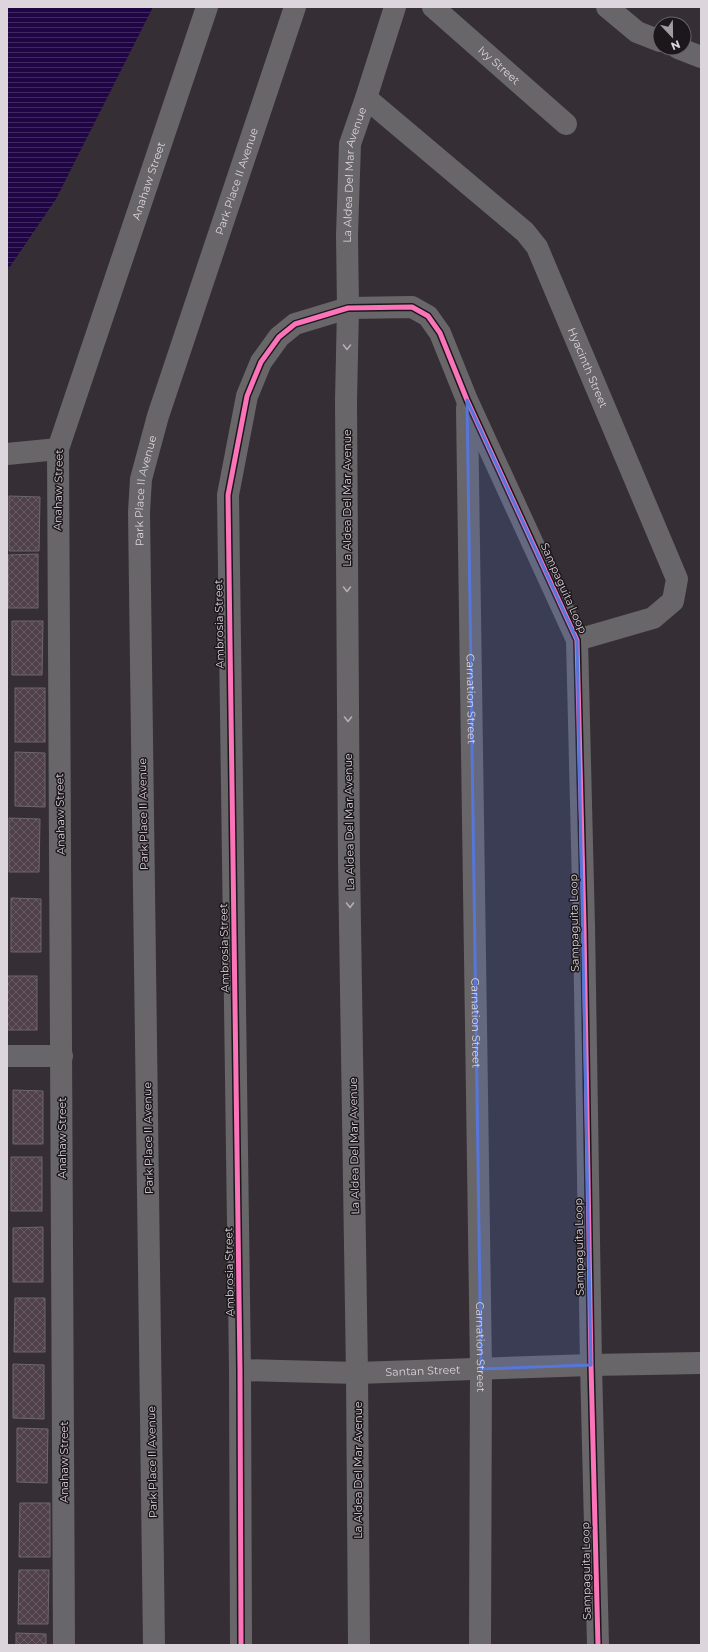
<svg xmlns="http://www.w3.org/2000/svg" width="708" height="1652" viewBox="0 0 708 1652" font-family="Montserrat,sans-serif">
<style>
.water{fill:url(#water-rules)}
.building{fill:url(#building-cross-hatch);stroke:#6d676b}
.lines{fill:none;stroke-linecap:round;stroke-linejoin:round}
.street{stroke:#686669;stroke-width:22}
.cycleway-casing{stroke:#1c171b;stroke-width:8}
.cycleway{stroke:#fb73b8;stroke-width:5}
.oneway{stroke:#b4aeb4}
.marked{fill:#5776d9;fill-opacity:0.2;stroke:#5776d9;stroke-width:3;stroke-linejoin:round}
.labels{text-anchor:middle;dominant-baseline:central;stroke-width:3;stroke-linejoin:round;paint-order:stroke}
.street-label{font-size:11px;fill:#ddd5dc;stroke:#1c171b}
</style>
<defs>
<pattern id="water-rules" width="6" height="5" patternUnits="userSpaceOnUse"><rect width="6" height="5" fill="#1f0543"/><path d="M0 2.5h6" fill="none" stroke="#3f295e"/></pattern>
<pattern id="building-cross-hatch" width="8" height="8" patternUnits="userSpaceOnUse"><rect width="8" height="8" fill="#50404a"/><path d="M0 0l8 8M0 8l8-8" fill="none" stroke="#695b64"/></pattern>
</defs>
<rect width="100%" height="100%" fill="#352f35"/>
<!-- water -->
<path class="water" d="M7,7h146l-97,192 -49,72z"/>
<!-- building -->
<g class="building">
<path d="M9,496l31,1 -1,54h-30z"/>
<path d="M38,554v54h-30v-53z"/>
<path d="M12,621h31l-1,54h-30z"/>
<rect x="15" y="688" width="30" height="54"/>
<path d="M15,752l30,1v54l-30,-1z"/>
<path d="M9,818l31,1 -1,53h-30z"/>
<path d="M11,898l30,1v53h-30z"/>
<rect x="7" y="976" width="30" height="54"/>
<path d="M13,1090l30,1v53h-30z"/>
<rect x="11" y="1157" width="31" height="54"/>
<path d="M43,1227v55h-30v-54z"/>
<path d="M15,1298h30v54h-31z"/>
<path d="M13,1364l31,1v54l-31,-1z"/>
<path d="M17,1428l31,1 -1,54 -30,-1z"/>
<path d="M20,1503h30v54h-31z"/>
<path d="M19,1570h30l-1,54h-30z"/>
<path d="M16,1633l30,1v11h-30z"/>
</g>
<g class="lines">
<!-- street -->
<g class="street">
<path id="s1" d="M433,7l133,117"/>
<path d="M607,7l30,25 23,9"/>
<path d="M678,48l23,9"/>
<path id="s2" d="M366,98l159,134 12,15 140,332 -4,22 -20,17 -76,22"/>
<path id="s3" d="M467,408l14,961 -1,276"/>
<path d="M7,454l51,-5"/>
<path d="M7,1056h55"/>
<path id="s4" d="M240,1370l117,3 234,-8 110,-2"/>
<path id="s5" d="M64,1645l-6,-1196 149,-442"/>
<path id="s6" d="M154,1645l-15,-1133 2,-33 17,-63 137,-409"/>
<path d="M241,1645l-1,-275 -12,-875 19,-99 14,-34 18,-25 16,-13 53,-16 64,-1 16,9 12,17 27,67 110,240 7,286 7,439 7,280"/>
<path id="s7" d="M359,1645l-2,-272 -8,-512 -3,-460 2,-93 -1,-73 3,-91 16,-46 29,-91"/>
</g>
<!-- cycleway casing -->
<g class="cycleway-casing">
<path id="cycleway" d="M241,1645l-1,-275 -12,-875 19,-99 14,-34 18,-25 16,-13 53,-16 64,-1 16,9 12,17 27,67 110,240 7,286 7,439 7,280"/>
</g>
<!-- cycleway -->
<use href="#cycleway" class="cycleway"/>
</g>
<!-- one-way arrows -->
<defs><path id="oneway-chevron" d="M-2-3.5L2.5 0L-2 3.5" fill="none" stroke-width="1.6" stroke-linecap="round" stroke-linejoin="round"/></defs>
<g class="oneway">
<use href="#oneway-chevron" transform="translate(347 347) rotate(91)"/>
<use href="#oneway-chevron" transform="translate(347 589) rotate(90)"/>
<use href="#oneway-chevron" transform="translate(348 719) rotate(90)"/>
<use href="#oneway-chevron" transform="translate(350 905) rotate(89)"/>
</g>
<!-- marked area -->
<path class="marked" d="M467,400l110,240 14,725 -110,4z"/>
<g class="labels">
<!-- street labels -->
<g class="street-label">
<text stroke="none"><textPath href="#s1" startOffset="88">Ivy Street</textPath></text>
<text stroke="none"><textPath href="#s7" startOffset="1471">La Aldea Del Mar Avenue</textPath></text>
<text stroke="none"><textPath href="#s5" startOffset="1479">Anahaw Street</textPath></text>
<text stroke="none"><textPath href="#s6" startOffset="1479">Park Place II Avenue</textPath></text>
<text stroke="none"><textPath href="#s2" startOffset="358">Hyacinth Street</textPath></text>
<text transform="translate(58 490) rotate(-89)">Anahaw Street</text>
<text stroke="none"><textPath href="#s6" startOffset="1155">Park Place II Avenue</textPath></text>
<text transform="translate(347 498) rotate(-90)">La Aldea Del Mar Avenue</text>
<text transform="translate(564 588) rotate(66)">Sampaguita Loop</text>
<text transform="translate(219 624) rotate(-91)">Ambrosia Street</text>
<text stroke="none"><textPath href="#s3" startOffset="291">Carnation Street</textPath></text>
<text transform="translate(60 814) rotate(-91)">Anahaw Street</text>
<text transform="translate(143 814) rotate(-91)">Park Place II Avenue</text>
<text transform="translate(349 822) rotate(-91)">La Aldea Del Mar Avenue</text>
<text transform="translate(574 923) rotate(-91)">Sampaguita Loop</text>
<text transform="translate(224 948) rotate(-91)">Ambrosia Street</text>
<text stroke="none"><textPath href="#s3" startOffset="615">Carnation Street</textPath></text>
<text transform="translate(62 1138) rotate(-90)">Anahaw Street</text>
<text transform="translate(148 1138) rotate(-91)">Park Place II Avenue</text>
<text transform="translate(354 1146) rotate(-91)">La Aldea Del Mar Avenue</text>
<text transform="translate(579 1247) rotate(-91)">Sampaguita Loop</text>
<text transform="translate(229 1272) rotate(-91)">Ambrosia Street</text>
<text stroke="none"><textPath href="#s3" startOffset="939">Carnation Street</textPath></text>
<text stroke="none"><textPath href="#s4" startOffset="183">Santan Street</textPath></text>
<text transform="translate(64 1462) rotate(-90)">Anahaw Street</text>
<text transform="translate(152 1462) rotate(-91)">Park Place II Avenue</text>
<text transform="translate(358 1470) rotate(-90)">La Aldea Del Mar Avenue</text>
<text transform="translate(586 1571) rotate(-91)">Sampaguita Loop</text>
</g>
</g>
<!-- border -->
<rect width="708" height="1652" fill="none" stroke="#ddd5dc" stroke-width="16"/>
<!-- north arrow -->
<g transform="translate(672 36) rotate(158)"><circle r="19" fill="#1c171b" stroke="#696368"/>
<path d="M0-3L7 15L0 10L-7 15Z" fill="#a29ba2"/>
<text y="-6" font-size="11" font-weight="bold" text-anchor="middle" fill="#ddd5dc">N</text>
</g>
</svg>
